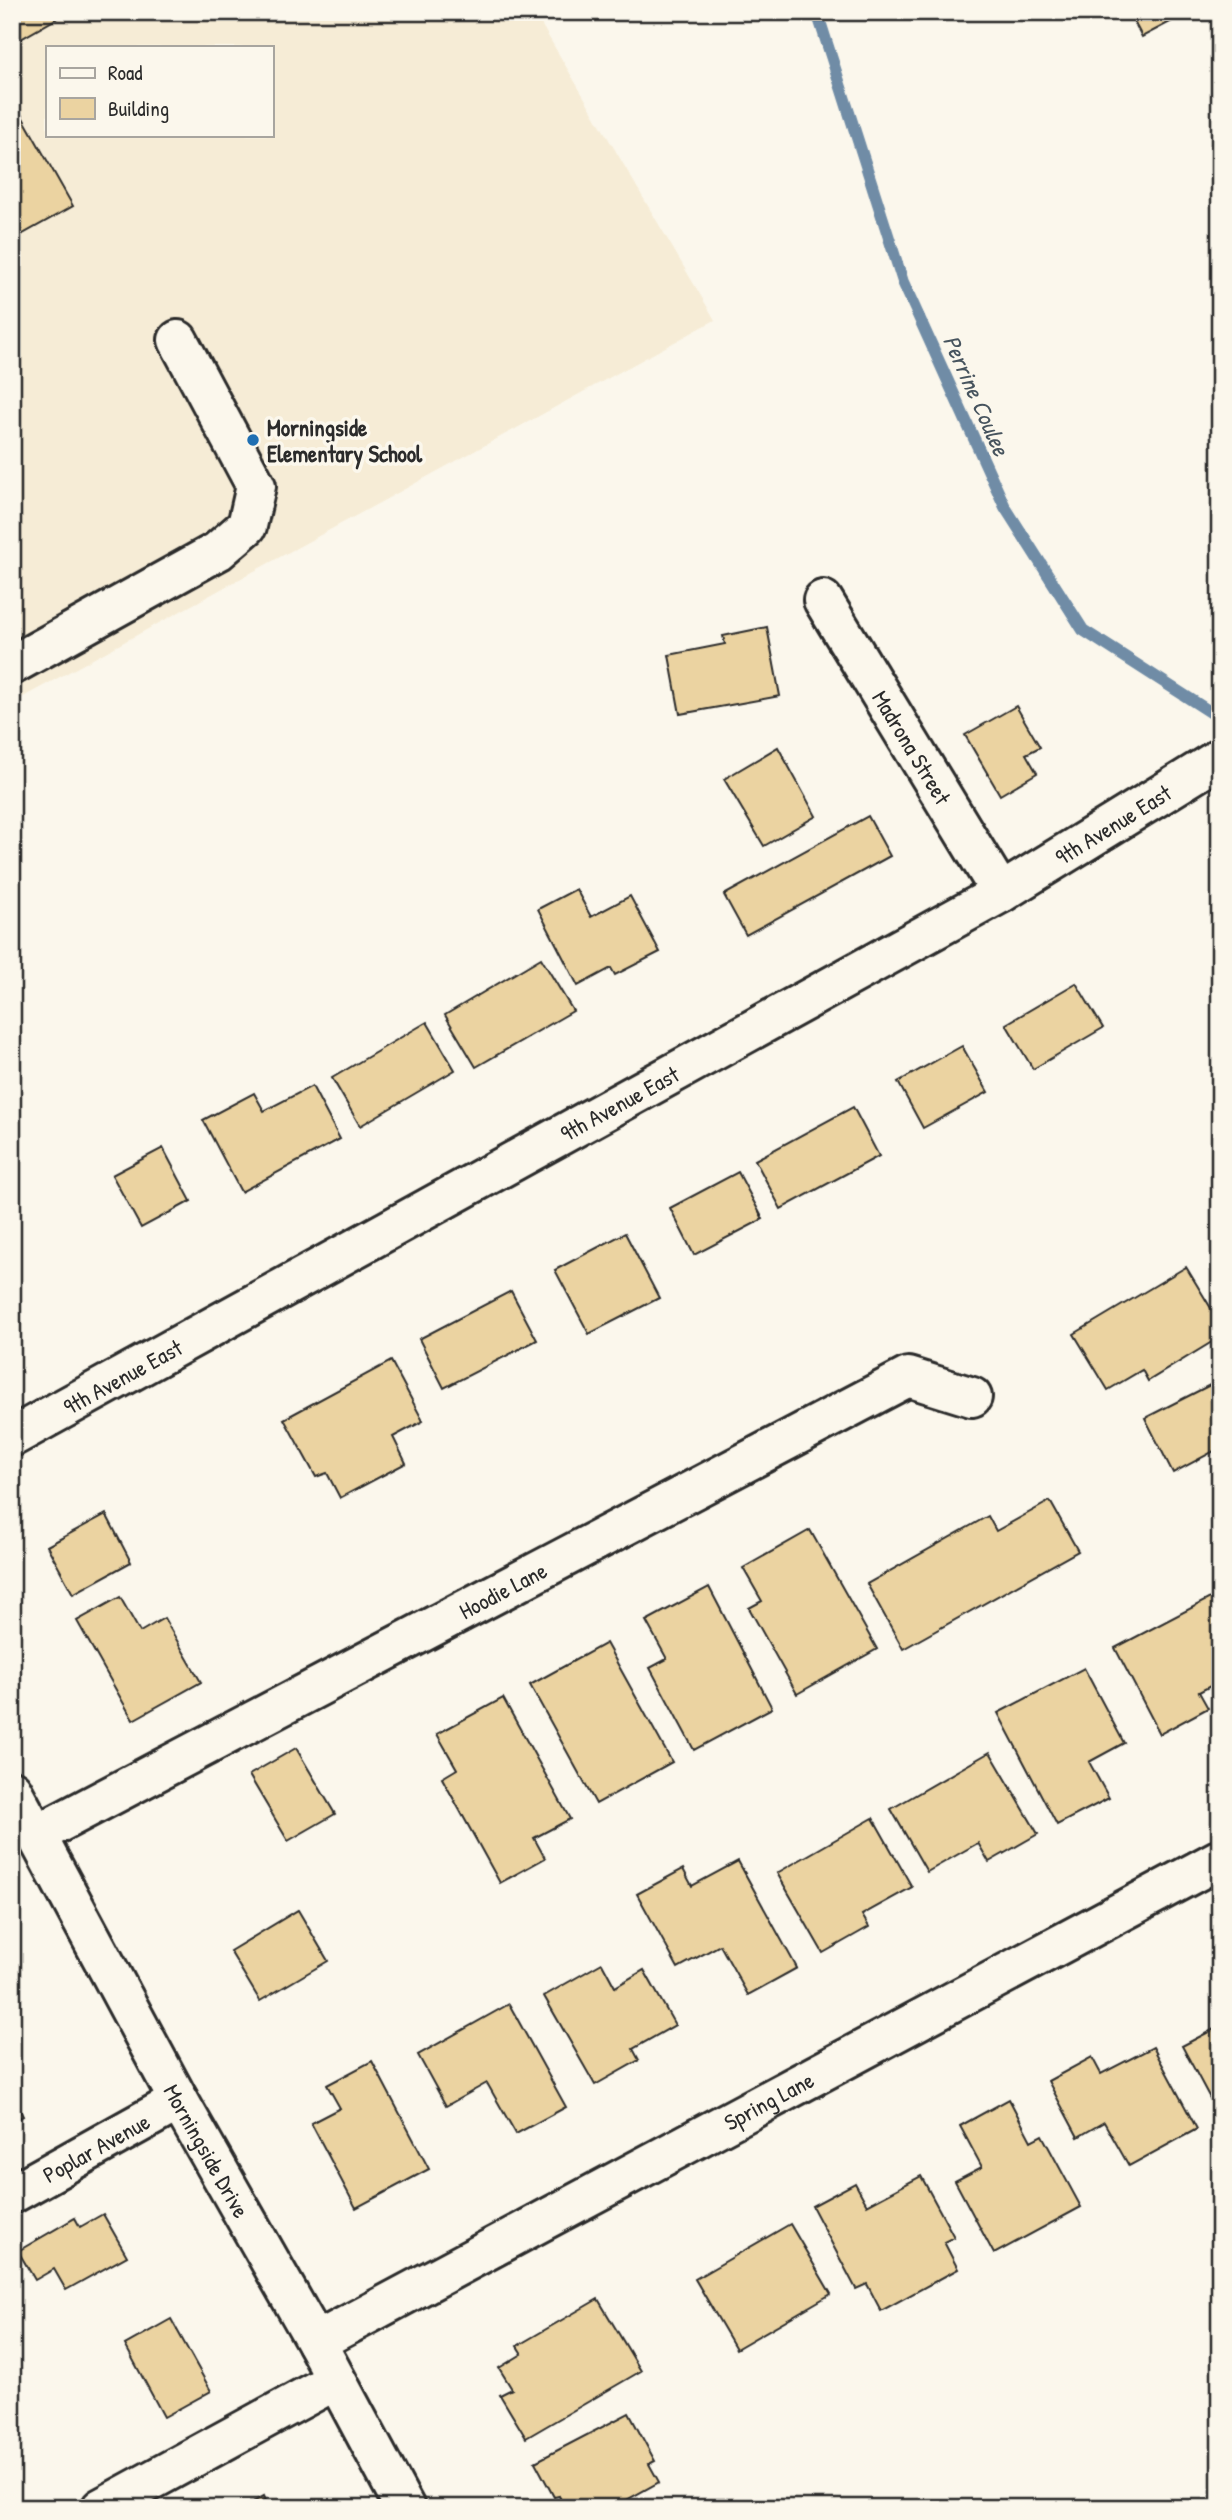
<svg xmlns="http://www.w3.org/2000/svg" width="1232" height="2520" viewBox="0 0 1232 2520" font-family="'Patrick Hand',sans-serif">
<style>
.built{fill:#f6ecd6;fill-rule:evenodd}
.lines{fill:none;stroke-linecap:round;stroke-linejoin:round}
.stream{stroke:#6f8ca6;stroke-width:12}
.building{fill:#ebd3a1;stroke:#2b2b2b;stroke-width:2}
.minor-casing{stroke:#2b2b2b;stroke-width:44}
.minor{stroke:#fbf7ec;stroke-width:38}
.poi-dot{fill:#1f6fb2;stroke:#fbf7ec;stroke-width:2.5}
.labels{text-anchor:middle;dominant-baseline:central;stroke-width:7;stroke-linejoin:round;paint-order:stroke}
.poi-label{font-size:23px;font-weight:bold;fill:#2b2b2b;stroke:#fbf7ec;text-anchor:start}
.street-label{font-size:23px;fill:#2b2b2b;stroke:#fbf7ec}
.water-label{font-size:24px;font-style:italic;fill:#47545e;stroke:#fbf7ec}
</style>
<rect width="100%" height="100%" fill="#fbf7ec"/>
<filter id="ink" filterUnits="userSpaceOnUse"><feTurbulence type="fractalNoise" baseFrequency=".0143" numOctaves="2"/><feDisplacementMap in="SourceGraphic" scale="14" xChannelSelector="R" yChannelSelector="G"/><feConvolveMatrix kernelMatrix="1 2 1 2 8 2 1 2 1" color-interpolation-filters="sRGB"/></filter>
<g filter="url(#ink)">
<!-- built -->
<path class="built" d="M12,12h522l181,308 -703,383zM47,47h224v88h-224z"/>
<g class="lines">
<!-- stream -->
<path class="stream" d="M817,12l86,270 102,225 78,123 132,85"/>
</g>
<!-- building -->
<g class="building">
<path d="M12,12h56l-56,32z"/>
<path d="M1129,12h60l-47,25z"/>
<path d="M18,109l55,97 -61,34v-128z"/>
<path d="M767,627l13,69 -100,18 -11,-59 56,-11 -2,-8z"/>
<path d="M1016,706l24,41 -14,7 11,19 -37,22 -35,-60z"/>
<path d="M778,747l38,69 -52,30 -40,-67z"/>
<path d="M868,816l22,40 -144,79 -22,-40z"/>
<path d="M576,889l15,28 39,-21 30,56 -45,23 -4,-7 -33,18 -40,-77z"/>
<path d="M541,958l32,53 -97,56 -31,-52z"/>
<path d="M1076,983l27,45 -70,41 -27,-45z"/>
<path d="M427,1022l28,48 -95,56 -28,-48z"/>
<path d="M962,1046l26,46 -65,36 -25,-46z"/>
<path d="M312,1086l28,53 -99,53 -38,-72 51,-27 10,18z"/>
<path d="M853,1107l26,49 -98,53 -26,-49z"/>
<path d="M163,1148l28,53 -50,27 -29,-53z"/>
<path d="M738,1172l25,47 -69,36 -24,-47z"/>
<path d="M625,1233l34,65 -70,36 -34,-64z"/>
<path d="M1186,1267l34,56v14l-72,44 -6,-11 -34,20 -34,-56z"/>
<path d="M511,1291l26,49 -93,48 -25,-49z"/>
<path d="M391,1361l32,60 -30,16 13,26 -66,35 -13,-25 -11,4 -32,-58z"/>
<path d="M1220,1380v68l-47,25 -28,-55z"/>
<path d="M1050,1501l28,50 -175,98 -36,-65 121,-68 8,15z"/>
<path d="M106,1514l25,48 -58,32 -26,-48z"/>
<path d="M810,1530l67,119 -80,45 -48,-86 13,-7 -19,-33z"/>
<path d="M709,1587l63,121 -78,42 -44,-82 17,-9 -21,-38z"/>
<path d="M120,1597l20,35 24,-14 37,64 -68,38 -56,-99z"/>
<path d="M1212,1597l8,15v69l-21,11 9,16 -48,26 -45,-86z"/>
<path d="M606,1643l66,119 -76,42 -66,-119z"/>
<path d="M1084,1668l40,75 -35,19 20,36 -52,27 -59,-112z"/>
<path d="M503,1698l67,121 -36,19 11,20 -45,25 -58,-105 15,-9 -20,-35z"/>
<path d="M296,1748l39,66 -47,27 -39,-66z"/>
<path d="M990,1752l48,82 -49,28 -11,-19 -51,29 -36,-63z"/>
<path d="M873,1818l39,69 -50,28 7,12 -46,26 -46,-80z"/>
<path d="M738,1861l59,107 -49,27 -28,-50 -42,23 -41,-74 46,-25 9,17z"/>
<path d="M298,1910l30,51 -68,40 -30,-50z"/>
<path d="M602,1963l13,24 29,-17 31,55 -42,24 6,11 -44,25 -51,-89z"/>
<path d="M509,2004l57,103 -50,27 -29,-51 -41,23 -28,-51z"/>
<path d="M1220,2026v91l-38,-71z"/>
<path d="M1153,2047l44,82 -68,37 -25,-44 -26,15 -30,-56 44,-24 9,17z"/>
<path d="M372,2061l57,108 -73,39 -45,-85 29,-15 -13,-23z"/>
<path d="M12,2096l11,20 -11,6z"/>
<path d="M1009,2099l22,42 11,-6 39,72 -87,47 -39,-73 27,-14 -22,-41z"/>
<path d="M921,2176l33,61 -10,5 14,27 -77,42 -14,-27 -11,5 -44,-83 43,-23 12,22z"/>
<path d="M103,2214l24,42 -61,34 -12,-21 -19,11 -17,-29 57,-33 5,9z"/>
<path d="M790,2224l41,70 -95,55 -41,-70z"/>
<path d="M598,2299l43,72 -115,67 -26,-43 12,-6 -13,-21 23,-14 -5,-8z"/>
<path d="M171,2319l40,72 -47,26 -39,-72z"/>
<path d="M629,2413l26,48 -6,3 10,18 -47,26h-47l-6,-12 -5,1 -19,-35z"/>
<path d="M264,2496l5,12h-27z"/>
</g>
<g class="lines">
<!-- minor casing -->
<g class="minor-casing">
<g id="minor">
<path id="s1" d="M823,600l178,293"/>
<path d="M12,665l206,-114 29,-25 9,-40 -78,-146"/>
<path id="s2" d="M12,1437l989,-544 219,-135"/>
<path id="s3" d="M12,1790l167,311 137,241 89,166"/>
<path id="s4" d="M36,1835l872,-458 64,20"/>
<path id="s5" d="M12,2194l167,-93"/>
<path id="s6" d="M316,2342l904,-483"/>
<path d="M101,2508l235,-128"/>
</g>
</g>
<!-- minor -->
<use href="#minor" class="minor"/>
</g>
</g>
<!-- markers -->
<circle class="poi-dot" cx="253" cy="440" r="7"/>
<g class="labels">
<!-- poi labels -->
<g class="poi-label">
<text x="267" y="427">Morningside<tspan x="267" dy="26">Elementary School</tspan></text>
</g>
<!-- street labels -->
<g class="street-label">
<text stroke="none"><textPath href="#s1" startOffset="172">Madrona Street</textPath></text>
<text stroke="none"><textPath href="#s2" startOffset="1260">9th Avenue East</textPath></text>
<text stroke="none"><textPath href="#s2" startOffset="693">9th Avenue East</textPath></text>
<text stroke="none"><textPath href="#s2" startOffset="126">9th Avenue East</textPath></text>
<text stroke="none"><textPath href="#s4" startOffset="527">Hoodie Lane</textPath></text>
<text stroke="none"><textPath href="#s6" startOffset="513">Spring Lane</textPath></text>
<text stroke="none"><textPath href="#s5" startOffset="96">Poplar Avenue</textPath></text>
<text stroke="none"><textPath href="#s3" startOffset="410">Morningside Drive</textPath></text>
</g>
<!-- water labels -->
<g class="water-label">
<text transform="translate(977 395) rotate(66)">Perrine Coulee</text>
</g>
</g>
<!-- margin -->
<rect width="1232" height="2520" fill="none" stroke="#fbf7ec" stroke-width="42"/>
<rect x="21" y="21" width="1190" height="2478" fill="none" stroke="#2b2b2b" stroke-width="2.5" filter="url(#ink)"/>
<!-- legend -->
<rect x="46" y="46" width="228" height="91" fill="#fbf7ec" stroke="#a8a59f" stroke-width="2"/>
<rect x="60" y="68" width="35" height="10" fill="#fbf7ec" stroke="#a8a59f" stroke-width="2"/>
<text x="108" y="80" font-size="21" fill="#2b2b2b">Road</text>
<rect x="60" y="98" width="35" height="21" fill="#ebd3a1" stroke="#a8a59f" stroke-width="2"/>
<text x="108" y="116" font-size="21" fill="#2b2b2b">Building</text>
</svg>
